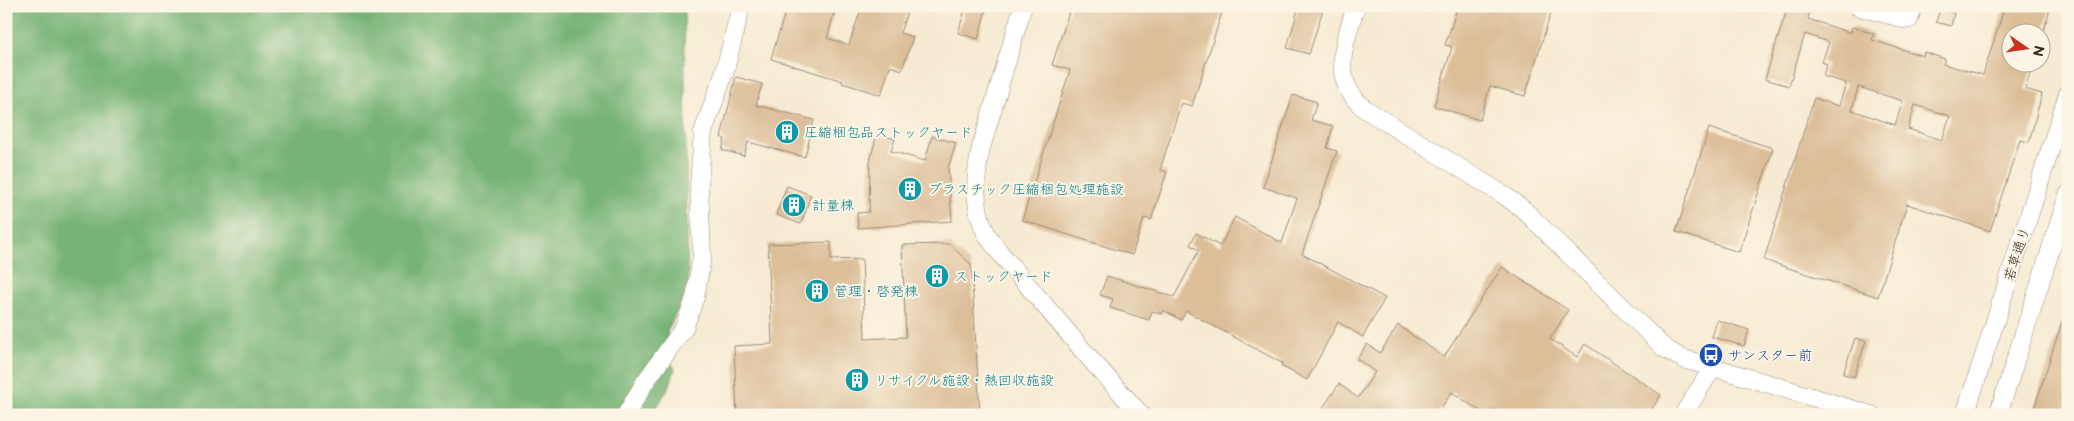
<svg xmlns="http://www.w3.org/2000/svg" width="2074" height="421" viewBox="0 0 2074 421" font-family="'Balsamiq Sans','Klee One',sans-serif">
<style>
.forest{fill:#76b374;stroke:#586e49}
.building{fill:#dcbe98;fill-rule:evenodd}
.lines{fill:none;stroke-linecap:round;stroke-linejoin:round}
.minor-casing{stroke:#998a78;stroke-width:19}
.minor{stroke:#fff;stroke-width:18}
.labels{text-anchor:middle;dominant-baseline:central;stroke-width:4;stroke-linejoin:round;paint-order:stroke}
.culture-label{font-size:14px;fill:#0d838f;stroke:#fcf5e5;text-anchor:start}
.street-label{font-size:14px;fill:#3b2a1e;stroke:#fcf5e5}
.transit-label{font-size:14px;fill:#164399;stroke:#fcf5e5;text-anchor:start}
</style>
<rect width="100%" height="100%" fill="#fcf5e5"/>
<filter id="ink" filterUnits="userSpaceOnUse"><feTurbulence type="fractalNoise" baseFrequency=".02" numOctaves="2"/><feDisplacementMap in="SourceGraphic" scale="10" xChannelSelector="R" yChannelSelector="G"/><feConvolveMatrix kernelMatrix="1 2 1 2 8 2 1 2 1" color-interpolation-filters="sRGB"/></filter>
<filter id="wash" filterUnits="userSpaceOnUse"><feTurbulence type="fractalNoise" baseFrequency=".0096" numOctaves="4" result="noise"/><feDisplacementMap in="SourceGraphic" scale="20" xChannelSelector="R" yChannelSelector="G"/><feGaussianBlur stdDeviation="1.12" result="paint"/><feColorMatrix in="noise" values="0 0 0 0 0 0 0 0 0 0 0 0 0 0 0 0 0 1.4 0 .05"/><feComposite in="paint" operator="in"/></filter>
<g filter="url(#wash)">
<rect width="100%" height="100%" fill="#f7ead2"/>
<!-- forest -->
<path class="forest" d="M6,6h678l4,284 -21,41 3,30 5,8 -5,16 -18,30h-646z"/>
<g id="blocks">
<!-- building -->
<g class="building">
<path d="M787,6h49l-9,32 22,7 13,-39h47l-9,27 13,4 -11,33 -12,-4 -9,29 -39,-12 1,-2 -72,-22z"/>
<path d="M966,6h21l-9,33 -20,-6z"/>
<path d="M1071,6h153l-32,100 -11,-3 -21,67 7,2 -16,48 -7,-2 -12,37 -110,-35 48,-150 -18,-5z"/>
<path d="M1299,6h25l-15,48 -22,-6z"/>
<path d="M1458,6h95l-28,90 -35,-10 -10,34 -46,-14 18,-59 -7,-2z"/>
<path d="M1788,6h23l-3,13 43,14 1,-6 22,7 -2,6 51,16 1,-4 21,7 -2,5 40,11 22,-69h46l-8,26h-31v30h22l-9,27 17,5 -13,48 -9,-2 -30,91 -83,-27 -29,93 -114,-37 50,-162 25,8 7,-23 -23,-7 4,-12 -5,-2 7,-20 -24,-8 -16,52 -24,-7zM1858,87l45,14 -8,24 -43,-15zM1915,105l35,11 -8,24 -34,-11z"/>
<path d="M1940,9l14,4 -3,13 -15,-4z"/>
<path d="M736,77l26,7 -6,21 58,15 -9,37 -57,-15 -4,14 -22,-6 3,-11 -4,-2z"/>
<path d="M1293,95l24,7 -6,18 22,6 -6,22 10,3 -35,103 83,44 -22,39 -25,-15 -31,58 -26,-14 1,-3 -96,-52 -5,9 -18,-10 -1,4 -10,-3 -3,9 -39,-12 3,-9 -13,-4 7,-19 67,21 25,-47 -9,-5 6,-12 24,13 15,-29 47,26 15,-45 -34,-11z"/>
<path d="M1709,128l64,20 -34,104 -63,-20z"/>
<path d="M877,134l18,5 -4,12 34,10 7,-25 24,7 -8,25 4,53 -94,7 -1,-15 12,-1 1,-51z"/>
<path d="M787,186l24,9 -10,29 -25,-9z"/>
<path d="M831,242v18l31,-1 3,80 41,-2 -4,-92 47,-1 22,20 9,150 -243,1 -3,-69 38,-2 -4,-100z"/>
<path d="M1502,267l66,43 -18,29 27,18 8,-13 76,51 -13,20h-145l-9,-6 -4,6h-4l-34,-23 -16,23h-118l21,-31 19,14 17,-26 -18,-13 10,-15 13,9 18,-28 46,32z"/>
<path d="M2065,312h3v103h-36z"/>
<path d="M1717,320l32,10 -5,16 -32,-9z"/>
<path d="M1855,338l11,3 -12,36 -11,-3z"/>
</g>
</g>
</g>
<g filter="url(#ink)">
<use href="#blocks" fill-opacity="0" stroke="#998a78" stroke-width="1"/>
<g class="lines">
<!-- minor casing -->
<g class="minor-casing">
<g id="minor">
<path d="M1023,6l-42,142c-6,27 -8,59 5,85 4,7 10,14 14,20l92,108 49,54"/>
<path d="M1356,6c-12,38 -27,73 9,103l137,85 21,15 141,139 19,11 30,8 158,48"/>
<path d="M1857,6l48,13h4l4,-13"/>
<path d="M626,415l19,-33 39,-54 11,-30 7,-41 -3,-72 4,-53 21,-58 17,-68"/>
<path d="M1683,415l30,-48"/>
<path d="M1965,415l103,-321"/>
<path d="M1998,415l70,-220"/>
</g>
</g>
<!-- minor -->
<use href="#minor" class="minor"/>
</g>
</g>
<!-- icons -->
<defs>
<g id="building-disc" transform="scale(1.25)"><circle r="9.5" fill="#0f9aa8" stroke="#fcf5e5"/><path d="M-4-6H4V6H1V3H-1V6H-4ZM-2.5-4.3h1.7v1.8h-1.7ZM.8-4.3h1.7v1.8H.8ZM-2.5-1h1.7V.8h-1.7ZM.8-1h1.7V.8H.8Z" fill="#fff"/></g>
<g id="bus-disc" transform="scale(1.25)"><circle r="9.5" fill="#1a4fb4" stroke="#fcf5e5"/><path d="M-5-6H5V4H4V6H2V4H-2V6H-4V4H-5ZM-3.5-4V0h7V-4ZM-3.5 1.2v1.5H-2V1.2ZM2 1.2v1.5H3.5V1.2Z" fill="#fff"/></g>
</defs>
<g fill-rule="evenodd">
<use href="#building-disc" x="787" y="132"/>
<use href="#building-disc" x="910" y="189"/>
<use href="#building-disc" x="794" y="205"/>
<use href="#building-disc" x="937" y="276"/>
<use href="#building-disc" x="817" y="291"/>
<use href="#bus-disc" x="1711" y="355"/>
<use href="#building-disc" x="857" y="380"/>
</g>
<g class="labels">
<!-- culture labels -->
<g class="culture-label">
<text x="804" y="132">圧縮梱包品ストックヤード</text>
<text x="928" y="189">プラスチック圧縮梱包処理施設</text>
<text x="812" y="205">計量棟</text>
<text x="954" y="276">ストックヤード</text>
<text x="834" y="291">管理・啓発棟</text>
<text x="874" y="380">リサイクル施設・熱回収施設</text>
</g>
<!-- street labels -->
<g class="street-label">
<text transform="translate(2017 254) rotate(-72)">若草通り</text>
</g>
<!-- transit labels -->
<g class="transit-label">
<text x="1728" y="355">サンスター前</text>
</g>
</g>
<!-- margin -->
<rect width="2074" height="421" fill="none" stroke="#fcf5e5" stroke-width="25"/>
<!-- north arrow -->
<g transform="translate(2026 48) rotate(103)"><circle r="24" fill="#fcf5e5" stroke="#afa495"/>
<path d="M0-4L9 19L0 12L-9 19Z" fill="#c8321e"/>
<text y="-8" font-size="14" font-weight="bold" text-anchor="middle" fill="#3b2a1e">N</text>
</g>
</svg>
